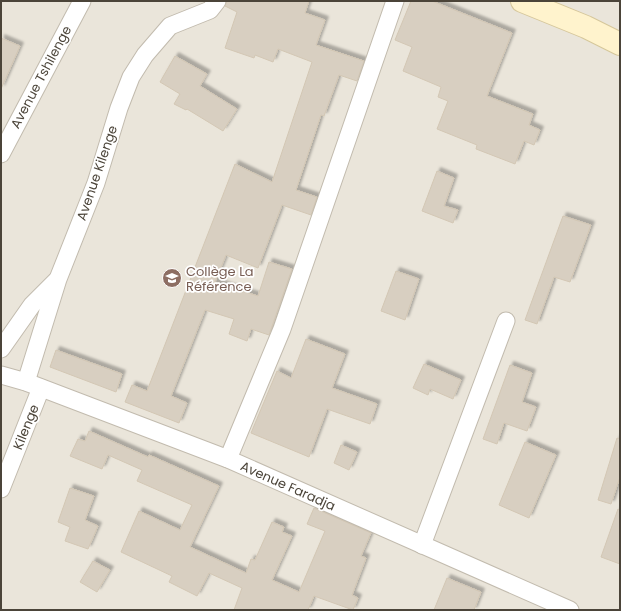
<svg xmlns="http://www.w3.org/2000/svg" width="621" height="611" viewBox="0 0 621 611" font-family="Poppins,sans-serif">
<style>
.residential{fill:#eae5da}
.building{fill:#d8cfc1;stroke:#d3c7b4;filter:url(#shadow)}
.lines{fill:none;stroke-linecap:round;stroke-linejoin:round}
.street-casing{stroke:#c2bbae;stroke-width:19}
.secondary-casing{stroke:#d6c79b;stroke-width:24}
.street{stroke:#fff;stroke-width:17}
.secondary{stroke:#fff3cd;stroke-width:22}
.labels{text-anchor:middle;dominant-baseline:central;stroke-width:3.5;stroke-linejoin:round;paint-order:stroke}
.street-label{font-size:13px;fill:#4b4439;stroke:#fff}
.education-label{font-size:13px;fill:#785e54;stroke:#fff;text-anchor:start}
</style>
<defs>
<filter id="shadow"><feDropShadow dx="3.5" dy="-3.5" stdDeviation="1" flood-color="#0004"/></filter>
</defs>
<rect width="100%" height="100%" fill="#f6f3ec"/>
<!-- residential -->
<rect class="residential" x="1" y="1" width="619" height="609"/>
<!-- building -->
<g class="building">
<path d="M227,1h82l-4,12 20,7 -9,25 48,16 -7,20 -18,-6 -15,41 -3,-1 -25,75 21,7 -6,18 -29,-10 -24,63 -32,-13 -11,27 43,14 11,-34 23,7 -23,66 -18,-6 -4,12 -18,-7 5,-15 -29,-9 -34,86 16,7 -8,20 -54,-21 7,-17 15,6 88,-227 37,18 40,-120 -34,-13 -5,13 -18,-7 -1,3 -29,-10 12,-36 -12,-6z"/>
<path d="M411,1h21l80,32 -25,63 46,18 -4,11 11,5 -6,15 -10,-4 -9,23 -39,-15 1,-4 -40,-16 11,-28 -10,-4 3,-10 -38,-16 9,-24 -17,-7z"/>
<path d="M1,38l19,8 -19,43z"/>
<path d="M175,56l32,18 -7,12 37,23 -14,22 -36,-22 -1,1 -12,-6 6,-10 -20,-12z"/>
<path d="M437,171l17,7 -10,28 14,4 -5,13 -31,-12z"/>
<path d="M563,216l28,9 -21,57 -16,-5 -17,47 -12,-4z"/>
<path d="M396,271l23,8 -14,41 -24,-9z"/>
<path d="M306,339l39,15 -13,34 45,16 -7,20 -43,-15 -18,48 -58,-24 26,-62 14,7z"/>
<path d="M56,350l66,24 -6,18 -66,-25z"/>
<path d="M424,364l37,16 -8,19 -23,-10 -2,6 -15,-7z"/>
<path d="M510,365l22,8 -10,29 14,5 -9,24 -23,-8 -7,21 -14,-5z"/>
<path d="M89,431l59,26 1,-2 70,31 -29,61 56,26 5,-14 4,1 17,-38 12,5 -2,5 10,4 -20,44 27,12 26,-61 -18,-7 7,-16 57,25 -10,23 5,2 -14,37 6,3 -5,12 -39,-14 -6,14h-74l8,-22 -33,-15 -12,23 -28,-14 3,-6 -51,-24 18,-41 41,19 12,-25 -55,-24 5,-11 -34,-15 -6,14 -32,-13 8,-17 7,2z"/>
<path d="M617,438l3,1v38l-9,27 -13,-4z"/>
<path d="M525,442l31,13 -27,63 -30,-13z"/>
<path d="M341,445l16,7 -8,18 -15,-7z"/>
<path d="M70,488l24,8 -9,24 13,6 -10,23 -23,-8 5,-14 -12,-5z"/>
<path d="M618,509l2,1v54l-19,-7z"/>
<path d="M93,561l17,9 -13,22 -17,-10z"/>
<path d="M447,578l34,14 -7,18h-40z"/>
</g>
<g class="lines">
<!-- street casing -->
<g class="street-casing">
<g id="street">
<path d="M1,154l81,-153"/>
<path d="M1,349l31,-44 24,-24"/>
<path d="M1,375l25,7 202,77 342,151"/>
<path d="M26,382l32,-103 38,-96 23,-75 12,-31 14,-22 25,-29 40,-16 7,-9"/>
<path d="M228,459l54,-130 113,-328"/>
<path d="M1,489l40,-101"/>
<path d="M422,545l84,-224"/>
</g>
</g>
<!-- secondary casing -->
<g class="secondary-casing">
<path id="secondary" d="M522,1l64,26 34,17"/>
</g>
<!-- street -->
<use href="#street" class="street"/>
<!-- secondary -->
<use href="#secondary" class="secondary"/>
</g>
<!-- icons -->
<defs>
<g id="school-disc" transform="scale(1)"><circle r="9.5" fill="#8d6e63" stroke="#fff"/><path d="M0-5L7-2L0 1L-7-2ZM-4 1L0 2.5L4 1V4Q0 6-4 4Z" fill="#fff"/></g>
</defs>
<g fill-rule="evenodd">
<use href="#school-disc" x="172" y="278"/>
</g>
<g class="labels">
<!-- street labels -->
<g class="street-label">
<text transform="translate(41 77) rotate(-62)">Avenue Tshilenge</text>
<text transform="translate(97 173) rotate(-71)">Avenue Kilenge</text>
<text transform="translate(26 427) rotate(-68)">Kilenge</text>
<text transform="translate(288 486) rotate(24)">Avenue Faradja</text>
</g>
<!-- education labels -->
<g class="education-label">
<text x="186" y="271">Collège La<tspan x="186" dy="15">Référence</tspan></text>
</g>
</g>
<!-- border -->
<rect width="621" height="611" fill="none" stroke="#4b4439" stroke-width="4"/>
</svg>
